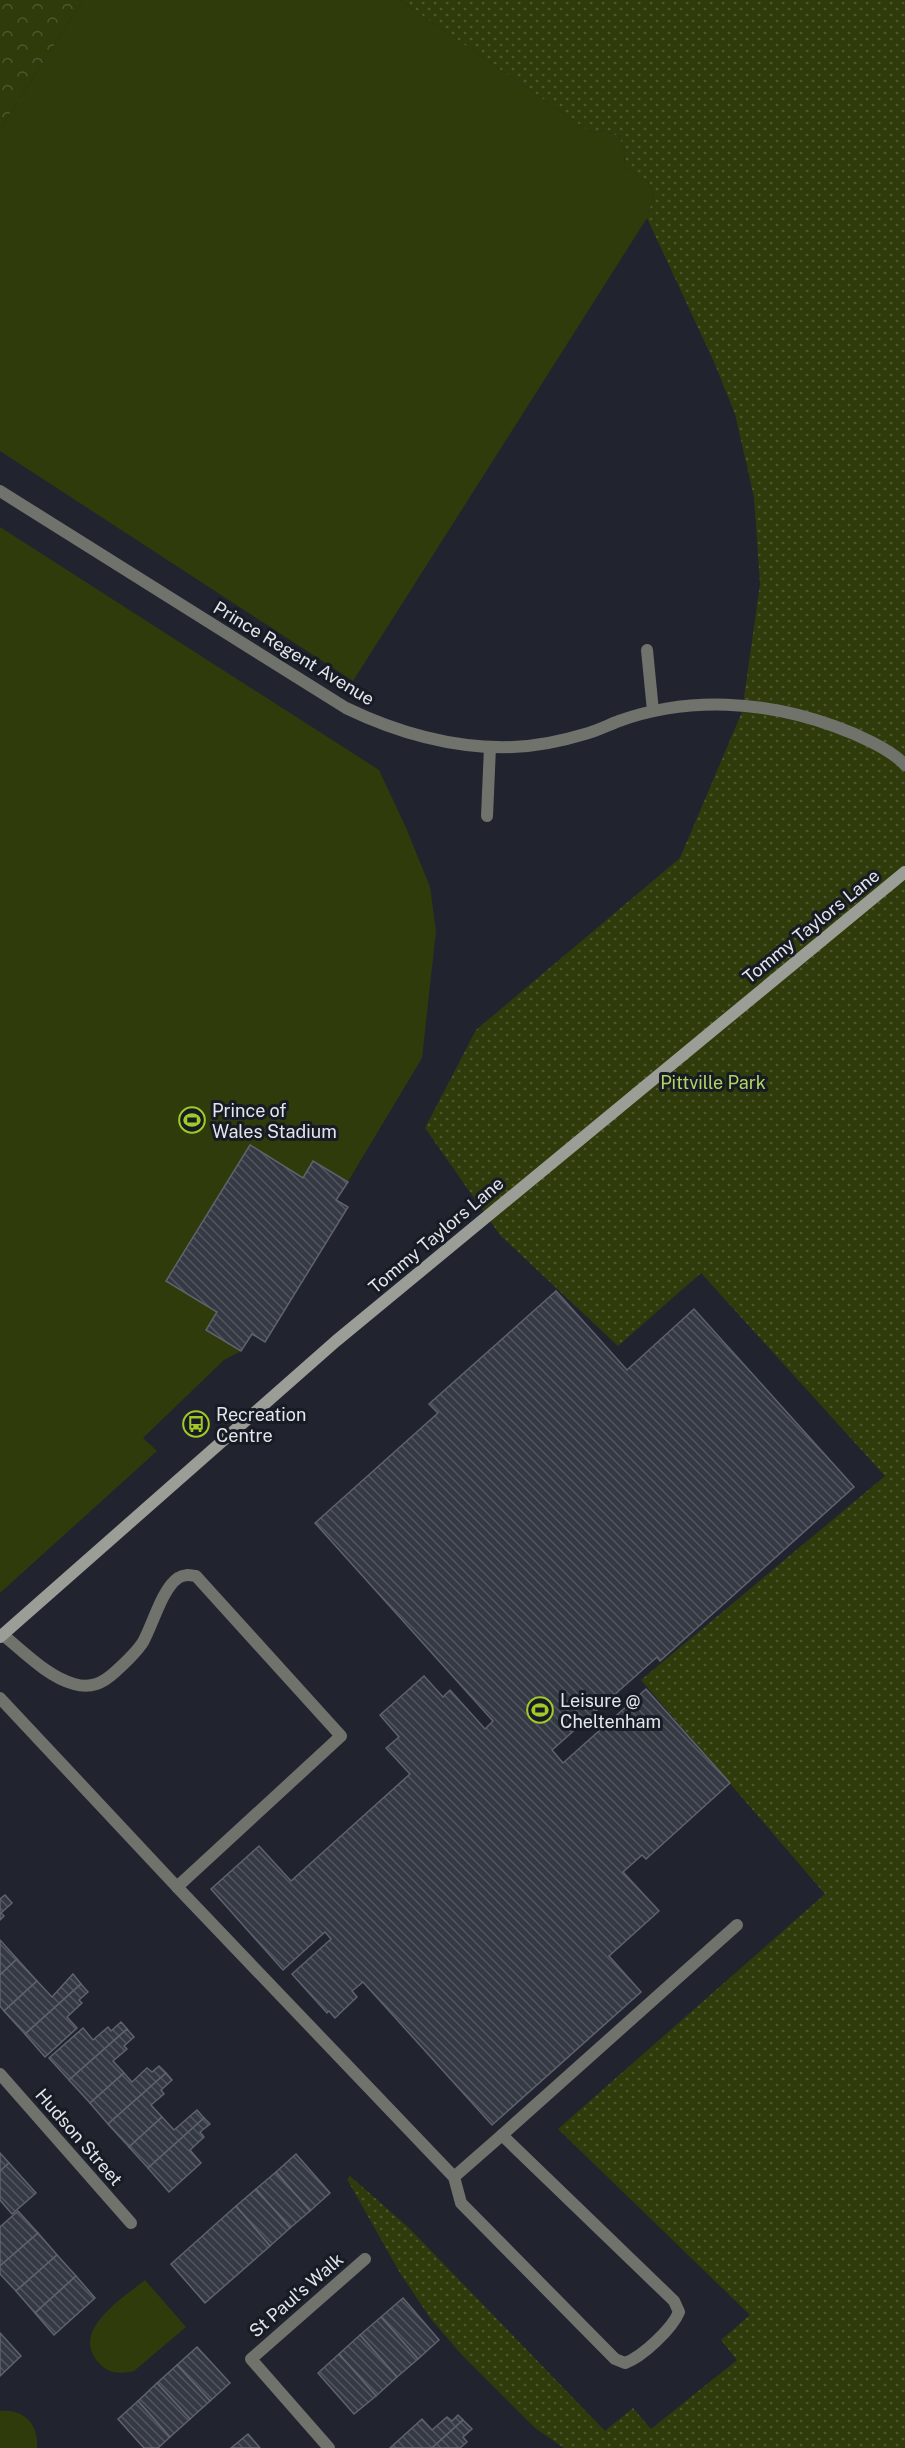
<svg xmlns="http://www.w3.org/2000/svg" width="905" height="2448" viewBox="0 0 905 2448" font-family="'Public Sans',sans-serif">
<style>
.grass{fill:#2f3b0b}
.forest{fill:url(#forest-crowns)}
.park{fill:url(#park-dots)}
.building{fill:url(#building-back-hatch);stroke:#5f636f;stroke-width:1.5}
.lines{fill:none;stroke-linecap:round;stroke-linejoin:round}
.lane{stroke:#70726c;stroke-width:12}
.street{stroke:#70726c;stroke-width:12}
.secondary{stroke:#9b9e96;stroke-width:12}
.labels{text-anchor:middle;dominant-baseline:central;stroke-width:6;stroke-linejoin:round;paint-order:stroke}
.street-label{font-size:18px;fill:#e3e5ec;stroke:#171b24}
.park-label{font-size:18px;fill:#b4d367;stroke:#171b24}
.poi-label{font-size:18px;fill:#e3e5ec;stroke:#171b24;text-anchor:start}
</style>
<defs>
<pattern id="forest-crowns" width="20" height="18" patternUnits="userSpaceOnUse" patternTransform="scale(1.5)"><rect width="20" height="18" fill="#2f3b0b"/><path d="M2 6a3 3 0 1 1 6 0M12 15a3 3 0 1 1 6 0" fill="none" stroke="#4d572f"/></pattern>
<pattern id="park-dots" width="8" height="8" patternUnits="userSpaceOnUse" patternTransform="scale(1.5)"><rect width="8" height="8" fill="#2f3b0b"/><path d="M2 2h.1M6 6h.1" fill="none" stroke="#4d572f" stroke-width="1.8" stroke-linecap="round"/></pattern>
<pattern id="building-back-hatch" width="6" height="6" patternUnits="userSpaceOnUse" patternTransform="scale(1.5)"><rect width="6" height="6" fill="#353944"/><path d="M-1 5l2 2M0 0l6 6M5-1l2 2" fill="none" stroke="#52565f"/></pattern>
</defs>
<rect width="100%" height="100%" fill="#21242e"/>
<!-- grass -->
<g class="grass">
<path d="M83,0h317l192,133 12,-2 15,5 6,15 -1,15 24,16 6,13 -7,23 -294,463 -353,-230v-322z"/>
<path d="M0,527l379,243 28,60 23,57 6,44 -14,127 -85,142 11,7 -83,135 -13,-8 -11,17 -17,9 -81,78 14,13 -157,142z"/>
<path d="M145,2280l41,47 -52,44c-13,3 -26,3 -35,-8 -30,-32 24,-65 46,-83z"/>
<path d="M0,2411c24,-3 39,14 37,37h-37z"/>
</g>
<!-- forest -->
<path class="forest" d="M0,0h83l-83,129z"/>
<!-- park -->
<path class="park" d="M400,0h505v2448h-341l-29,-20 -74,-74 -30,-35 -31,-46 -53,-94 3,-3 59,52 196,203 28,-23 18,21 86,-69 -16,-20 29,-25 -192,-186 267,-235 -184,-214 244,-204 -184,-203 -83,73 -118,-111 -75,-107 51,-98 204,-172 62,-146 18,-128 -6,-87 -19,-83 -21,-52 -67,-144 7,-23 -6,-13 -24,-16 1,-15 -6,-15 -15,-5 -12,2z"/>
<!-- building -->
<g class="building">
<path d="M250,1145l53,33 10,-17 35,21 -12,18 12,7 -83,135 -13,-8 -11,17 -35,-21 11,-18 -51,-31z"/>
<path d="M556,1291l71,79 67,-61 160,178 -194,174 -3,-4 -105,93 11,13 83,-74 84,94 -84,76 -4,-4 -19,17 36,39 -50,45 32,36 -149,133 -129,-143 -11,9 5,6 -22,21 -6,-7 -2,2 -35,-39 39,-35 -6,-7 -42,38 -72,-81 48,-43 32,35 119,-107 -24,-26 13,-11 -19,-22 44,-39 19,21 7,-7 35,39 8,-8 -178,-198 123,-110 -9,-9z"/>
<path d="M5,1895l7,8 -11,10 3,3 -4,4v-21z"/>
<path d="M0,1940l17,19 -17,16z"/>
<path d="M17,1959l20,22 -33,30 -4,-5v-31z"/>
<path d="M73,1974l8,10 -56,50 -21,-23 33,-30 15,16z"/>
<path d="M81,1984l7,8 -9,8 3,3 -15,14 10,11 -32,29 -20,-23z"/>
<path d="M121,2022l6,7 -58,51 -20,-22 34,-30 10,12 15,-13 3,4z"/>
<path d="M127,2029l7,8 -10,9 3,3 -14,12 11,12 -34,30 -21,-23z"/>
<path d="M159,2066l7,7 -58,51 -18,-21 34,-30 8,9 15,-14 5,4z"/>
<path d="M166,2073l6,7 -11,10 3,4 -13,11 11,12 -33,30 -21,-23z"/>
<path d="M197,2110l7,8 -56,50 -19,-21 33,-30 12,13z"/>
<path d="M204,2118l6,6 -10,8 4,5 -14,13 11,13 -32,29 -21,-24z"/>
<path d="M0,2153l9,10 -9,8z"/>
<path d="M296,2154l34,39 -20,18 -34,-39z"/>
<path d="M9,2163l27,30 -24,21 -12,-14v-29z"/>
<path d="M276,2172l34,39 -20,17 -34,-39z"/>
<path d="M256,2189l34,39 -20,18 -34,-40z"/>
<path d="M236,2206l34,40 -65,57 -34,-39z"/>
<path d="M18,2211l20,22 -38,33v-39z"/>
<path d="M38,2233l19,22 -41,36 -16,-17v-8z"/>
<path d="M57,2255l19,21 -41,37 -19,-22z"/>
<path d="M76,2276l19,22 -41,37 -19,-22z"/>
<path d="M403,2298l36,42 -21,19 -37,-42z"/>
<path d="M381,2317l37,42 -21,18 -37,-42z"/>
<path d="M0,2333l21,23 -21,20z"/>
<path d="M360,2335l37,42 -21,19 -37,-42z"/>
<path d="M197,2347l33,36 -20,18 -33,-36z"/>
<path d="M339,2354l37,42 -22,18 -36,-41z"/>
<path d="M177,2365l33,36 -20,18 -33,-36z"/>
<path d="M157,2383l33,36 -20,18 -32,-36z"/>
<path d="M138,2401l32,36 -12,11h-14l-26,-29z"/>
<path d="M458,2415l5,5 -31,28h-42l32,-29 10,11 15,-13 5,4z"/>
<path d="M463,2420l9,9 -9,8 4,5 -7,6h-28z"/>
<path d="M248,2434l12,14h-29z"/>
</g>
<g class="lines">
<!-- lane -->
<g class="lane">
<path d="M647,650l6,61"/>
<path d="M487,816l3,-69"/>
<path d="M0,1698l177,189 164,-151 -145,-160c-7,-1 -12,-2 -18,2 -16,11 -25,46 -35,64 -7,11 -18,21 -28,30 -12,11 -24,17 -41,12 -26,-7 -50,-32 -71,-49"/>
<path d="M177,1887l277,290 7,26 154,156 10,4c17,-6 47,-34 54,-51l-5,-11 -172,-166 -48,42"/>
<path d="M502,2135l235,-210"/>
</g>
<!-- street -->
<g class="street">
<path d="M0,491l346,217c54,26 108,41 167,39 24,-1 49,-6 72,-13 12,-3 23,-9 34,-13 70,-25 146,-20 215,5 20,7 57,23 71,39"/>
<path d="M0,2074l131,149"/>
<path d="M329,2448l-78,-89 114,-100"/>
</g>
<!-- secondary -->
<path class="secondary" d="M0,1637l336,-296 569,-469"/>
</g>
<!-- icons -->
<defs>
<g id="stadium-ring" transform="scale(1.35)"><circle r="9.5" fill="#171b24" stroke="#a3c927" stroke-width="1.5"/><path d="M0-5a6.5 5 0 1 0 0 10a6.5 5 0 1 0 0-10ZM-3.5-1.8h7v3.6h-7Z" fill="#a3c927"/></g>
<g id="bus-ring" transform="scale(1.35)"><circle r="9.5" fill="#171b24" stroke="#a3c927" stroke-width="1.5"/><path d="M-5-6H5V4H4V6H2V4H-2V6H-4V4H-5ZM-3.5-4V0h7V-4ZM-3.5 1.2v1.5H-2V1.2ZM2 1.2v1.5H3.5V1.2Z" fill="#a3c927"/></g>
</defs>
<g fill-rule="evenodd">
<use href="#stadium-ring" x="192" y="1120"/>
<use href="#bus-ring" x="196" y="1424"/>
<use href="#stadium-ring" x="540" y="1710"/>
</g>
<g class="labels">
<!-- street labels -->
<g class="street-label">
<text transform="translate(294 653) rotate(31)">Prince Regent Avenue</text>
<text transform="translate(811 926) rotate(-39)">Tommy Taylors Lane</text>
<text transform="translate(436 1235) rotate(-40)">Tommy Taylors Lane</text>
<text transform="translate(79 2137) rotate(49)">Hudson Street</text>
<text transform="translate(296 2295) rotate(-41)">St Paul's Walk</text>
</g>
<!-- park labels -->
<g class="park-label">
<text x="713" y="1082">Pittville Park</text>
</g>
<!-- poi labels -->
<g class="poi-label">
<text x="212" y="1110">Prince of<tspan x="212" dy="21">Wales Stadium</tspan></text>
<text x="216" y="1414">Recreation<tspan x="216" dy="21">Centre</tspan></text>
<text x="560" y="1700">Leisure @<tspan x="560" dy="21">Cheltenham</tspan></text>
</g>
</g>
</svg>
